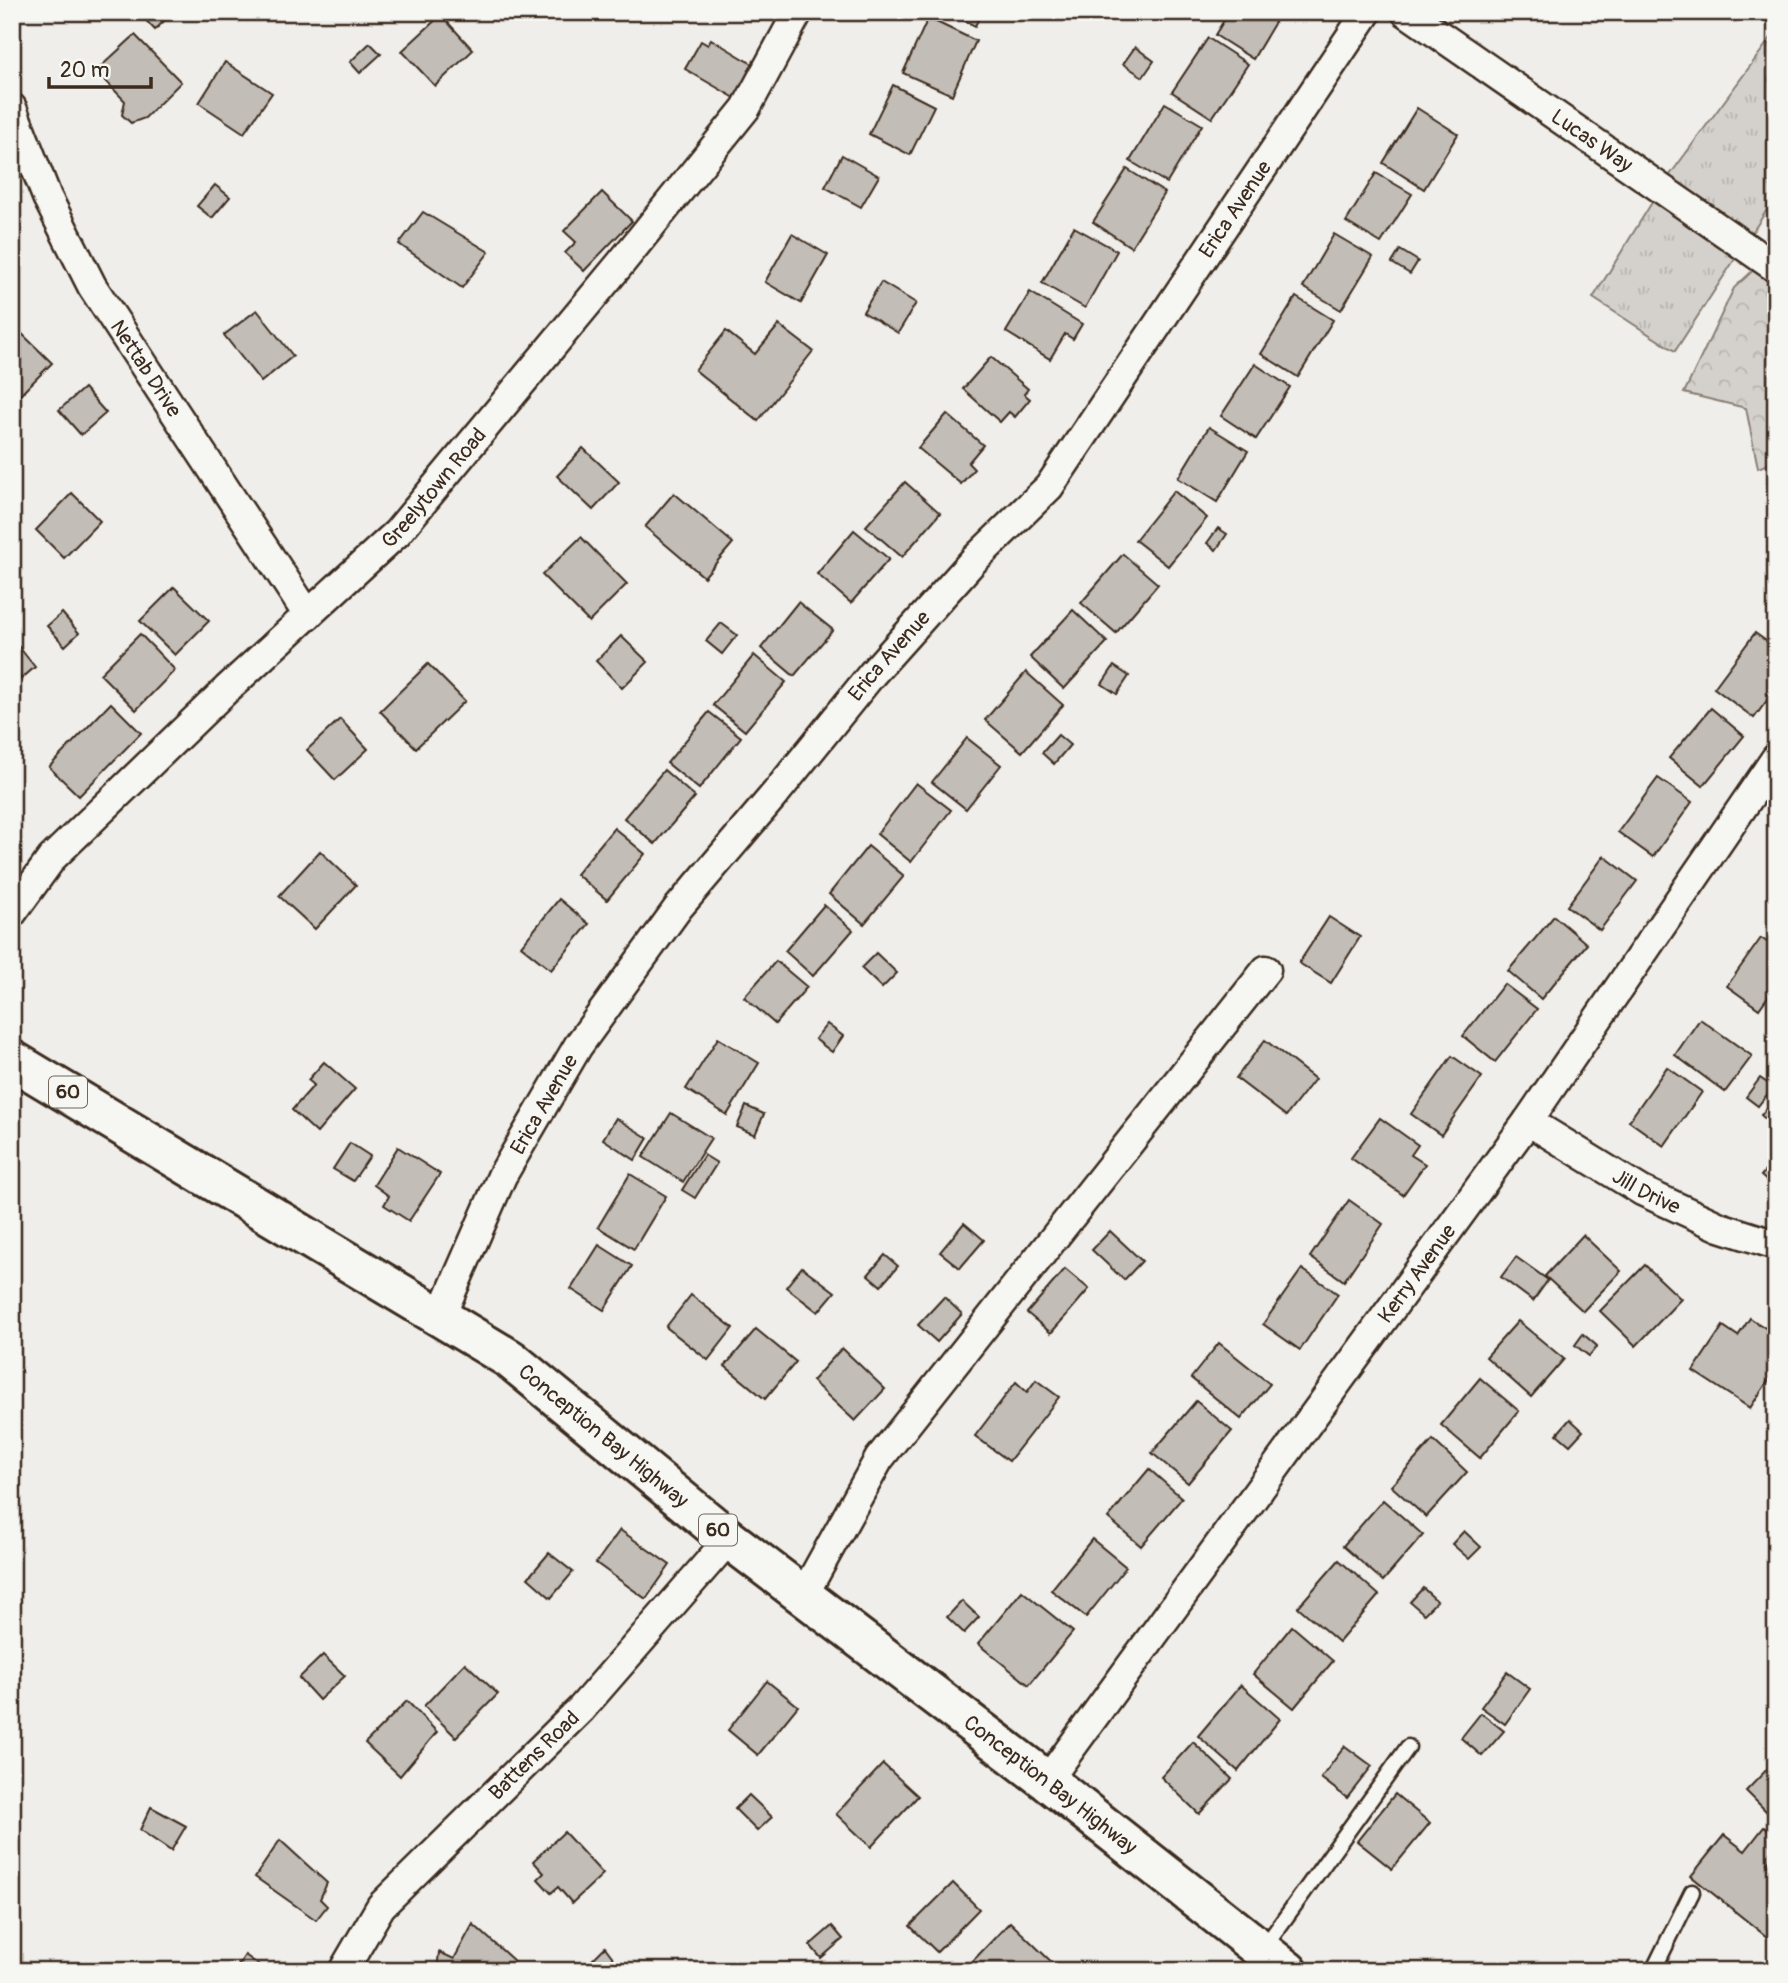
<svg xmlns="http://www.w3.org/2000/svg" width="1788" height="1983" viewBox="0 0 1788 1983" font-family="Pangolin,sans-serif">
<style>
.grass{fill:url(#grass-tufts);stroke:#887e75;stroke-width:2}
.forest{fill:url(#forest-crowns);stroke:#887e75;stroke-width:2}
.building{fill:#c2bdb7;stroke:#3b2a1e;stroke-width:2}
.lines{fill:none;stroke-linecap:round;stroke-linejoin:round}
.lane-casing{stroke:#3b2a1e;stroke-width:19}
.street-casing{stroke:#3b2a1e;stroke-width:33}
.primary-casing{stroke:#3b2a1e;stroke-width:44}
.lane{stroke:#f6f6f2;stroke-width:14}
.street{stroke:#f6f6f2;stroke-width:28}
.primary{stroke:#f6f6f2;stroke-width:38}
.labels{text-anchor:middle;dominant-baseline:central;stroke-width:5;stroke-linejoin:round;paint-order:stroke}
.shield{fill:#f6f6f2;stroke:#73675e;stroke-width:2}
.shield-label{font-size:19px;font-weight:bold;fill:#3b2a1e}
.street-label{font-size:21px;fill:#3b2a1e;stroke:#f6f6f2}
</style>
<defs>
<pattern id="grass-tufts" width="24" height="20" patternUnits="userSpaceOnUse" patternTransform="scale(1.75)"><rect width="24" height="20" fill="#d4d1cc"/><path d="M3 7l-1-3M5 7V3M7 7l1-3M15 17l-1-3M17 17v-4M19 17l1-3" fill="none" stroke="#b7b4af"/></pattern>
<pattern id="forest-crowns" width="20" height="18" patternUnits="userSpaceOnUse" patternTransform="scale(1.75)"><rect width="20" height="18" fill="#d4d1cc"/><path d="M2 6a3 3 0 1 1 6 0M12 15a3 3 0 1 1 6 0" fill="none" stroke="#b7b4af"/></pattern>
</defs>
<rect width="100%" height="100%" fill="#efeeea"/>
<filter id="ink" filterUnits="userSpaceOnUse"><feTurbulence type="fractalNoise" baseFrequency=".0143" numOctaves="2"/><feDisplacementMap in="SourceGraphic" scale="14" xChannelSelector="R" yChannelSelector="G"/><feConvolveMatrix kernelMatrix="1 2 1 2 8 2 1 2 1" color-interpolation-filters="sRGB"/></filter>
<g filter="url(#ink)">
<!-- grass -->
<path class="grass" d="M1776,31v165l-101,155 -82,-53 71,-115z"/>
<!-- forest -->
<path class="forest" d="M1776,249v212l-18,7 -12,-60 -62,-15 50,-105z"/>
<!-- building -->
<g class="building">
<path d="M138,12h35l-18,18z"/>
<path d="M947,12h35l-7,14z"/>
<path d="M1229,12h52l-28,47 -38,-24z"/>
<path d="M441,15l32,35 -38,36 -33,-35z"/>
<path d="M928,18l48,23 -24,54 -49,-22z"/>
<path d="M135,35l46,47 -36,36 -14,5 -9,-8 3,-14 -29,-30z"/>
<path d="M1208,38l40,26 -36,54 -40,-26z"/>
<path d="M711,39l48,29 -19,33 -55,-32 16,-28 7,4z"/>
<path d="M370,43l11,11 -21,19 -10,-11z"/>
<path d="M1135,47l19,14 -11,16 -20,-13z"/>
<path d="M225,62l47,31 -28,40 -45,-30z"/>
<path d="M893,85l41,21 -24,49 -41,-21z"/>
<path d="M1165,103l37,22 -35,58 -37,-22z"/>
<path d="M1417,108l41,26 -34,55 -41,-26z"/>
<path d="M842,155l37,21 -18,31 -36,-20z"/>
<path d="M1127,169l38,24 -34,54 -38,-25z"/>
<path d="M1376,173l36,21 -31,49 -35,-21z"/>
<path d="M215,185l15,12 -18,21 -15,-12z"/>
<path d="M602,192l30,29 -48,50 -19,-18 11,-11 -12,-11z"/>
<path d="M423,212l66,40 -27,36 -63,-44z"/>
<path d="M1074,227l43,24 -32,57 -43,-25z"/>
<path d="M792,234l36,21 -27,48 -36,-21z"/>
<path d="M1334,234l39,23 -32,53 -38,-23z"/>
<path d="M1400,250l18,11 -8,13 -18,-11z"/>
<path d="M881,282l35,21 -18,30 -35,-21z"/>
<path d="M1030,292l52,32 -9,15 -8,-5 -15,25 -44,-27z"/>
<path d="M1296,297l37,23 -35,57 -37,-23z"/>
<path d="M257,310l36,46 -32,26 -37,-47z"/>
<path d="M12,324l40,39 -34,34 -6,-6z"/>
<path d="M779,325l34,26 -55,70 -63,-51 31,-39 29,23z"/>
<path d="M991,357l37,32 -4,5 6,5 -15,18 -6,-5 -9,10 -37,-33z"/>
<path d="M1255,364l35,23 -34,52 -35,-23z"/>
<path d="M84,388l22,25 -25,22 -22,-25z"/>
<path d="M947,414l36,31 -15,18 6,6 -13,15 -43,-36z"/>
<path d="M1209,427l39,24 -31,51 -39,-24z"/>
<path d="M583,448l36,34 -26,28 -36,-34z"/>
<path d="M905,482l35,31 -38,44 -36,-31z"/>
<path d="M1174,491l33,27 -39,48 -33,-26z"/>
<path d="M72,493l28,28 -36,37 -28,-28z"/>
<path d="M674,493l59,50 -29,34 -59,-50z"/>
<path d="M1218,528l9,6 -11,16 -9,-7z"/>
<path d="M854,530l35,29 -38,44 -34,-29z"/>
<path d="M581,537l46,47 -38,38 -47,-47z"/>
<path d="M1123,554l35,30 -42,49 -35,-30z"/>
<path d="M174,587l35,34 -34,34 -35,-34z"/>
<path d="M798,602l35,28 -39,46 -33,-28z"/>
<path d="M1073,610l34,32 -43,47 -34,-32z"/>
<path d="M62,613l17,20 -14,13 -18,-20z"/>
<path d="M721,623l16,12 -15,19 -16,-13z"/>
<path d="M1755,633l21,15v40l-22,30 -40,-30z"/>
<path d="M140,634l35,36 -39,40 -36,-36z"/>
<path d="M621,636l27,26 -26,26 -26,-27z"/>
<path d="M19,647l16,20 -14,12 -9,-11v-15z"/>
<path d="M754,655l32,27 -41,49 -32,-26z"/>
<path d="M428,664l37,37 -49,47 -36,-37z"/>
<path d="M1114,666l15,10 -12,18 -15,-10z"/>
<path d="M1026,672l37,33 -41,47 -37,-32z"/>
<path d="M111,703l30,30 -62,63 -30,-29z"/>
<path d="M1711,708l33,28 -41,50 -34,-28z"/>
<path d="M709,712l32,25 -42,52 -32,-26z"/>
<path d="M340,719l28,30 -33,31 -28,-30z"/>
<path d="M1058,735l12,10 -16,19 -12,-11z"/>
<path d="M967,738l34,27 -35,44 -34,-27z"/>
<path d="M664,770l31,27 -40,47 -31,-26z"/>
<path d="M1658,778l34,24 -39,55 -35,-25z"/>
<path d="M916,783l35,27 -40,52 -34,-28z"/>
<path d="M614,828l31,26 -38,46 -31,-26z"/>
<path d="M868,846l36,30 -40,48 -35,-30z"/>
<path d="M320,851l36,34 -41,44 -36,-33z"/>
<path d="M1604,856l33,25 -37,49 -33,-24z"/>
<path d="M559,899l30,25 -38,46 -30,-24z"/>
<path d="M824,905l29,25 -40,46 -28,-25z"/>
<path d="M1554,916l33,28 -46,55 -33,-28z"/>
<path d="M1329,917l31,20 -29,46 -32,-20z"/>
<path d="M1761,938l15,10v37l-17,24 -32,-23z"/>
<path d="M876,953l21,20 -15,15 -21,-20z"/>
<path d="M776,961l31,26 -32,37 -31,-27z"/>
<path d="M1504,984l33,25 -42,53 -32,-26z"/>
<path d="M1700,1019l52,37 -27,36 -50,-37z"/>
<path d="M827,1024l16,12 -11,16 -17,-13z"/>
<path d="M718,1038l41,25 -32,52 -41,-26z"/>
<path d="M1265,1040l50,39 -29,37 -50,-38z"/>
<path d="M1452,1056l30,21 -41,58 -30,-21z"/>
<path d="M324,1062l31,27 -38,44 -25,-23 22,-25 -6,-5z"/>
<path d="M1667,1067l35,25 -38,54 -35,-25z"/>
<path d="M1760,1078l13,9 -15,19 -12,-9z"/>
<path d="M1774,1100l2,1v28l-15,-14z"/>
<path d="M746,1106l18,8 -9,21 -18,-8z"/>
<path d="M671,1113l40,25 -28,44 -40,-25z"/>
<path d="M616,1118l32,20 -13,22 -32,-21z"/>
<path d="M1380,1118l38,27 -7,10 14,9 -22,31 -52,-37z"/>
<path d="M350,1143l20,13 -17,25 -20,-12z"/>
<path d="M398,1147l42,27 -31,47 -25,-16 5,-9 -15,-11z"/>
<path d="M704,1155l13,8 -22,35 -13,-8z"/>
<path d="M1776,1158v31l-15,-13z"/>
<path d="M630,1174l36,22 -32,53 -36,-22z"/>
<path d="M1349,1200l34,24 -39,57 -34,-24z"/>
<path d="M964,1223l20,17 -24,28 -20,-16z"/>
<path d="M1110,1231l32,30 -18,19 -32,-30z"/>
<path d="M1583,1235l38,36 -38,40 -38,-35z"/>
<path d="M599,1245l33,21 -28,44 -33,-21z"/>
<path d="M885,1255l13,11 -17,20 -13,-11z"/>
<path d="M1516,1257l32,23 -15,21 -32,-24z"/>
<path d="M1645,1265l36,34 -45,47 -36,-35z"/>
<path d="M802,1267l33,25 -17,20 -32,-25z"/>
<path d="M1065,1269l24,20 -38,44 -24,-20z"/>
<path d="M1302,1269l36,25 -38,56 -37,-26z"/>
<path d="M691,1295l42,33 -25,32 -42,-33z"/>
<path d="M944,1297l18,17 -25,28 -19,-17z"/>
<path d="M1750,1318l26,17v13l-6,10 6,4v7l-26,39 -57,-37 30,-45 15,10z"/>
<path d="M1518,1321l46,38 -33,38 -45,-40z"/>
<path d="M756,1329l40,33 -31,37 -40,-33z"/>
<path d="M1583,1334l14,12 -8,10 -14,-11z"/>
<path d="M1219,1343l51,41 -29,35 -50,-41z"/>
<path d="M842,1348l43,41 -30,32 -43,-40z"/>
<path d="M1480,1378l39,33 -39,47 -39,-33z"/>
<path d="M1036,1380l23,17 -50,64 -34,-25 41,-54 11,10z"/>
<path d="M1196,1401l36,30 -44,52 -36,-30z"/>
<path d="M1570,1419l13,12 -13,14 -13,-11z"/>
<path d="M1433,1440l34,32 -41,45 -35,-31z"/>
<path d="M1149,1469l33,29 -41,48 -33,-28z"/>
<path d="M1383,1500l40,35 -40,46 -40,-35z"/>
<path d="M620,1530l50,35 -24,34 -50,-36z"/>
<path d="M1464,1531l17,16 -12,12 -17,-15z"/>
<path d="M1092,1539l34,28 -40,50 -35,-27z"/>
<path d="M549,1553l24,19 -22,26 -23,-20z"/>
<path d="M1339,1560l40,35 -40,47 -41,-35z"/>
<path d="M1423,1588l14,13 -13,13 -14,-12z"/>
<path d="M1022,1591l51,41 -44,53 -51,-41z"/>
<path d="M962,1601l17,16 -15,16 -17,-16z"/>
<path d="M1292,1626l41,35 -39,47 -41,-34z"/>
<path d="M323,1655l22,21 -26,24 -20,-22z"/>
<path d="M465,1663l33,31 -42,43 -32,-31z"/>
<path d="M1507,1672l23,17 -25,35 -24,-17z"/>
<path d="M767,1681l31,25 -40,49 -30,-25z"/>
<path d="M1241,1685l39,34 -42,52 -40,-35z"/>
<path d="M407,1701l30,31 -37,44 -35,-33z"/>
<path d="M1481,1713l23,18 -22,25 -21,-18z"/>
<path d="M1193,1742l39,37 -33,35 -38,-37z"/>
<path d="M1345,1746l27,20 -25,32 -26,-20z"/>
<path d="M1776,1760v57l-2,2 -28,-28z"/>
<path d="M883,1764l35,32 -47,51 -35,-33z"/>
<path d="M1395,1794l35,29 -38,46 -35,-28z"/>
<path d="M749,1795l23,22 -15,14 -22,-22z"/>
<path d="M151,1807l35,19 -15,25 -31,-21z"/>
<path d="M1764,1827l12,9v15l-9,12 9,7v56l-9,11 -76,-61 33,-41 21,16z"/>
<path d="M564,1832l39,42 -31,29 -14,-16 -7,6 -13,-14 6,-6 -11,-12z"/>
<path d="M280,1840l47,43 -7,16 7,7 -11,14 -61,-43z"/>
<path d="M953,1883l26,26 -42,43 -27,-26z"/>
<path d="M1010,1922l51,49h-94l-2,-2z"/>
<path d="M473,1924l41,37 -5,10h-72l2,-19 15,7z"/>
<path d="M832,1926l11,13 -22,19 -11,-13z"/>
<path d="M605,1947l18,24h-35l-3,-4z"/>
<path d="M245,1955l22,16h-32z"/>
</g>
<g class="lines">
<!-- lane casing -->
<g class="lane-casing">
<g id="lane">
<path d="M1263,1949l145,-202"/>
<path d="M1653,1971l39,-79"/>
</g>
</g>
<!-- street casing -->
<g class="street-casing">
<g id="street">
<path id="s1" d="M1406,12l370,256"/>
<path id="s2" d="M12,108l35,89 45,89 216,329"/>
<path id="s3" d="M12,913l40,-55 175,-169 170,-156 224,-270 125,-155 52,-96"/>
<path id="s4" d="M1528,1121l114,70 78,36 56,18"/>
<path id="s5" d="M440,1318l62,-142 76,-130 100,-138 97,-114 97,-120 102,-114 75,-73 318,-475"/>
<path d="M803,1596l76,-137 387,-489"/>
<path id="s6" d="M1047,1781l481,-660 248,-363"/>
<path id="s7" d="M343,1971l38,-65 200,-197 148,-170"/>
</g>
</g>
<!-- primary casing -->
<g class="primary-casing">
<g id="primary">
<path id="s8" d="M12,1060l498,299 219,180 318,242 241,190"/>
</g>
</g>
<!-- lane -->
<use href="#lane" class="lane"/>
<!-- street -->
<use href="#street" class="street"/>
<!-- primary -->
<use href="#primary" class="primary"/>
</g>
</g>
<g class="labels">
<!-- shield labels -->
<g class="shield">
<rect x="49" y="1076.5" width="38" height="31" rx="5"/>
<rect x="699" y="1514.5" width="38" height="31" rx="5"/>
</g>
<g class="shield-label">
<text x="68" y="1092">60</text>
<text x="718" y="1530">60</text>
</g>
<!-- street labels -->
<g class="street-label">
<text stroke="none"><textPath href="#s1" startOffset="226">Lucas Way</textPath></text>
<text stroke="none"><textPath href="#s5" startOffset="1372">Erica Avenue</textPath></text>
<text stroke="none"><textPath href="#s2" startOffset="294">Nettab Drive</textPath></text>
<text stroke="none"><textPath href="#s3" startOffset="600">Greelytown Road</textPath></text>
<text stroke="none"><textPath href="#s5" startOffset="805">Erica Avenue</textPath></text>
<text stroke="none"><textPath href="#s5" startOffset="238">Erica Avenue</textPath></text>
<text stroke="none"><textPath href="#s4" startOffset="138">Jill Drive</textPath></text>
<text stroke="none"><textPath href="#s6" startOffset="628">Kerry Avenue</textPath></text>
<text stroke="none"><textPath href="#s8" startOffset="702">Conception Bay Highway</textPath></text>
<text stroke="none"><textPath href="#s7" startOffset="290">Battens Road</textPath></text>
<text stroke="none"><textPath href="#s8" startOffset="1269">Conception Bay Highway</textPath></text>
</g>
</g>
<!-- margin -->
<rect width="1788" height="1983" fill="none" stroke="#f6f6f2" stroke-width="42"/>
<rect x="21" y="21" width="1746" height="1941" fill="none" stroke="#3b2a1e" stroke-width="2.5" filter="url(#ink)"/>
<!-- scale -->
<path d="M49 77v10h102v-10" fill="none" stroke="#3b2a1e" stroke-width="3.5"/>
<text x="60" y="77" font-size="21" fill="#3b2a1e" stroke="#f6f6f2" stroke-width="5" paint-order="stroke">20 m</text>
</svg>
